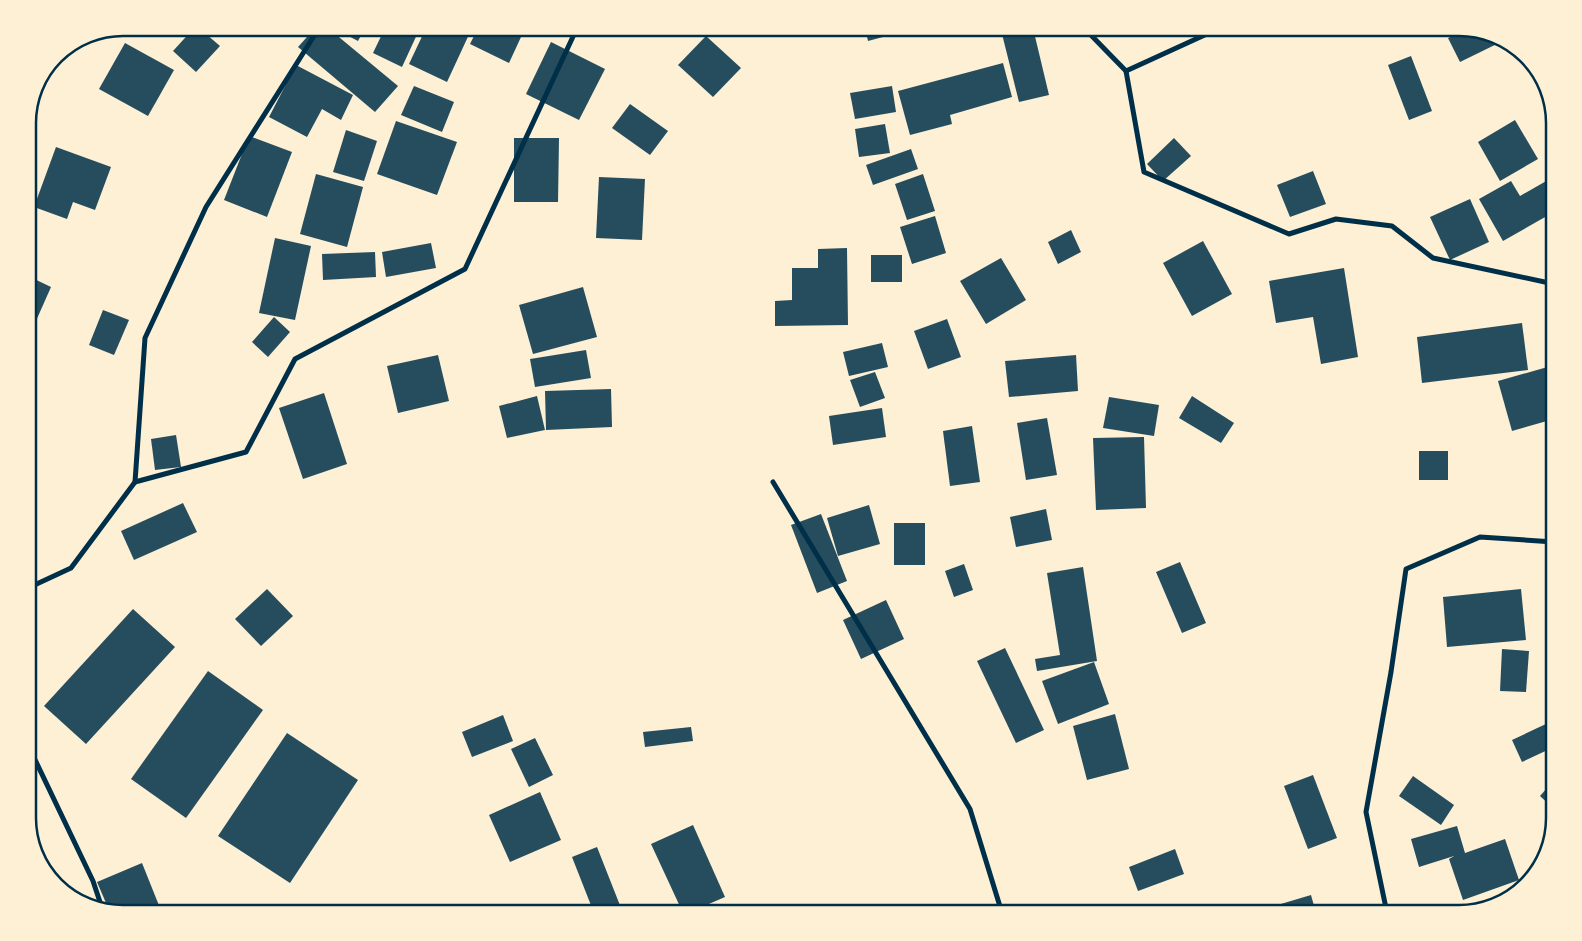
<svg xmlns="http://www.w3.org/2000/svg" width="1582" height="941" viewBox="0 0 1582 941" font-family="Arial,sans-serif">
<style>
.building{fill:#264d5e}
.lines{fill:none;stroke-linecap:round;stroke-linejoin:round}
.minor{stroke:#003049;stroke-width:5}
.rim{fill:none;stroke:#003049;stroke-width:2.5}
</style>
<rect width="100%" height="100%" fill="#fdf0d5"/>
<!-- building -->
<g class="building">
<path d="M194,28h5l21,18 -24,26 -23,-21z"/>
<path d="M315,28h13l70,58 -23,26 -77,-65z"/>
<path d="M333,28h32l-7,13z"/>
<path d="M385,28h35l-18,39 -29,-14z"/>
<path d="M426,28h46l-25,54 -38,-18z"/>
<path d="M478,28h24l19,9 -12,26 -39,-19z"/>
<path d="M789,28h54v1l-52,8z"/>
<path d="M865,28h48v1l-45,12z"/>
<path d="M1030,28h3l16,67 -30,7 -17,-68z"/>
<path d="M1467,30l38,10 -45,22 -12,-24z"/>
<path d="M706,36l35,32 -28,29 -35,-32z"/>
<path d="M551,42l54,27 -26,51 -53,-26z"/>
<path d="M125,43l49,27 -26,46 -49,-27z"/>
<path d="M1411,56l21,55 -23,9 -21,-55z"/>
<path d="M1003,63l9,34 -62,18 2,9 -42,11 -12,-44z"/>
<path d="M296,65l57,30 -12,25 -19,-11 -15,28 -38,-20z"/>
<path d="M414,86l40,16 -12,30 -41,-17z"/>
<path d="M892,86l4,26 -41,7 -5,-26z"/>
<path d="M630,104l38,27 -18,24 -38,-27z"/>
<path d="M1515,120l23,39 -38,22 -22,-39z"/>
<path d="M396,121l61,21 -20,53 -60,-21z"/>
<path d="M885,124l5,29 -31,4 -4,-28z"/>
<path d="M346,130l31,11 -13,40 -31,-9z"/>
<path d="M249,136l43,16 -25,65 -43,-17z"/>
<path d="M514,138h45l-1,64h-44z"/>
<path d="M1174,138l17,18 -28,25 -16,-17z"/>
<path d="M56,147l55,20 -16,43 -22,-8 -6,17 -33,-12z"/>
<path d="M911,149l7,20 -45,16 -7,-20z"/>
<path d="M1313,171l13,33 -36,13 -13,-32z"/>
<path d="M316,174l47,13 -16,60 -47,-13z"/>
<path d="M923,174l12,37 -28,9 -12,-36z"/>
<path d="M599,177l46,2 -3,61 -46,-2z"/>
<path d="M1548,180l6,11v21l-51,29 -24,-42 32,-18 9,15z"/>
<path d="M1470,199l19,43 -39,18 -20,-43z"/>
<path d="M935,216l11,37 -34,11 -12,-37z"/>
<path d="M1071,230l10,22 -23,12 -10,-22z"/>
<path d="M275,238l36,8 -16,74 -36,-7z"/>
<path d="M1203,241l29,53 -40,22 -29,-53z"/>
<path d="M431,243l5,25 -50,9 -4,-25z"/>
<path d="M847,248l1,77 -73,1v-25l17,-1v-32h26v-19z"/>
<path d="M375,252l1,25 -53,3 -1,-26z"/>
<rect x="871" y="255" width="31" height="27"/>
<path d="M1001,258l25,42 -40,24 -26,-43z"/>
<path d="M1344,268l14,89 -37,7 -8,-47 -37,6 -7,-42z"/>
<path d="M28,276l23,11 -23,52z"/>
<path d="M583,287l14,50 -64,17 -14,-49z"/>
<path d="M103,310l26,10 -15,35 -25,-10z"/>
<path d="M274,317l16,15 -22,25 -16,-15z"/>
<path d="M947,319l14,38 -33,12 -14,-38z"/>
<path d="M1522,323l6,47 -106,13 -5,-46z"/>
<path d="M882,343l6,24 -39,9 -6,-24z"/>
<path d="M586,350l5,28 -56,9 -5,-28z"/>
<path d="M438,355l11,46 -51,12 -11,-47z"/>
<path d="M1076,355l2,36 -69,6 -4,-36z"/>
<path d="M1551,366l3,14v39l-42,12 -14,-50z"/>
<path d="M875,372l10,26 -25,9 -10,-27z"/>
<path d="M611,389l1,38 -66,3 -1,-39z"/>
<path d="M324,393l23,71 -44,15 -24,-71z"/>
<path d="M537,396l8,34 -38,8 -8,-32z"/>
<path d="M1192,396l42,27 -13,20 -42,-25z"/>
<path d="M1109,397l50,8 -5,31 -51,-8z"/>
<path d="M882,408l4,29 -53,8 -4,-29z"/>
<path d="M1047,418l10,57 -31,5 -9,-57z"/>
<path d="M972,426l8,56 -30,4 -7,-55z"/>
<path d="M28,428l8,5 -8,14z"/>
<path d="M176,435l5,32 -26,3 -4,-31z"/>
<path d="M1144,437l2,71 -50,2 -3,-72z"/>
<rect x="1419" y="451" width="29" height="29"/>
<path d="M183,503l14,29 -63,28 -13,-29z"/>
<path d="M869,505l11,39 -42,12 -11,-38z"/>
<path d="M1046,509l6,31 -36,7 -6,-30z"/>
<path d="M821,514l26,67 -30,12 -26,-68z"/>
<rect x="894" y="523" width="31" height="42"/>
<path d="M1180,562l26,61 -24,10 -26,-61z"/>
<path d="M964,564l9,26 -19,7 -9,-26z"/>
<path d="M1083,567l14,94 -60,10 -2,-12 25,-4 -13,-82z"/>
<path d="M267,589l26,27 -32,30 -26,-27z"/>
<path d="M1521,589l5,51 -79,7 -4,-50z"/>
<path d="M886,600l18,39 -43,20 -18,-39z"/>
<path d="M133,609l42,38 -89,97 -42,-38z"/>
<path d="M1005,648l39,82 -28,13 -39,-82z"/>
<path d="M1502,649l27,2 -3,41 -26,-1z"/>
<path d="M1094,662l15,42 -51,20 -16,-43z"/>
<path d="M208,671l55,39 -77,108 -55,-39z"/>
<path d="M1115,714l14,55 -42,11 -14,-54z"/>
<path d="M503,715l10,26 -41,16 -10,-25z"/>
<path d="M1548,723l6,13v11l-32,15 -10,-22z"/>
<path d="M691,727l2,14 -48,6 -2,-15z"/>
<path d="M287,733l71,47 -68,103 -72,-47z"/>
<path d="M535,738l18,37 -24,12 -18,-38z"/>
<path d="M1313,775l24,63 -29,11 -24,-63z"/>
<path d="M1413,776l41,29 -13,20 -42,-29z"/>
<path d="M1554,780v29l-14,-13z"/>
<path d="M540,792l21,48 -51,22 -21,-47z"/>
<path d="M693,825l32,72 -37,16h-5l-32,-69z"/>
<path d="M1457,826l8,27 40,-14 14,41 -56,20 -14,-41 5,-3 -35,11 -8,-28z"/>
<path d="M597,847l26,66h-29l-22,-56z"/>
<path d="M1175,849l9,25 -46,17 -9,-24z"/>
<path d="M142,863l20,50 -39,1 -14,-4 -12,-28z"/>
<path d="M1311,895l5,18h-40l-2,-7z"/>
<path d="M1054,906l3,7h-21z"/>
<path d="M1006,907l3,6h-16z"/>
</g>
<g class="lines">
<!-- minor -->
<g class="minor">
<path d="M1084,28l42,43 94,-43"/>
<path d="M1126,71l18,101 145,62 47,-15 56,7 41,32 121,26"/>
<path d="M135,482l111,-30 49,-93 170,-90 112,-241"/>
<path d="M773,482l197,327 32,104"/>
<path d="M28,588l43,-20 64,-86 10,-144 61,-131 113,-179"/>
<path d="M28,745l65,136 9,27"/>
<path d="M1387,913l-21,-101 25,-140 15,-103 74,-32 74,5"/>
</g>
</g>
<!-- crop -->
<path d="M0 0H1582V941H0ZM123 36H1459A87 87 0 0 1 1546 123V818A87 87 0 0 1 1459 905H123A87 87 0 0 1 36 818V123A87 87 0 0 1 123 36Z" fill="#fdf0d5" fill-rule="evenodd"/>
<path class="rim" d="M123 36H1459A87 87 0 0 1 1546 123V818A87 87 0 0 1 1459 905H123A87 87 0 0 1 36 818V123A87 87 0 0 1 123 36Z"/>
</svg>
